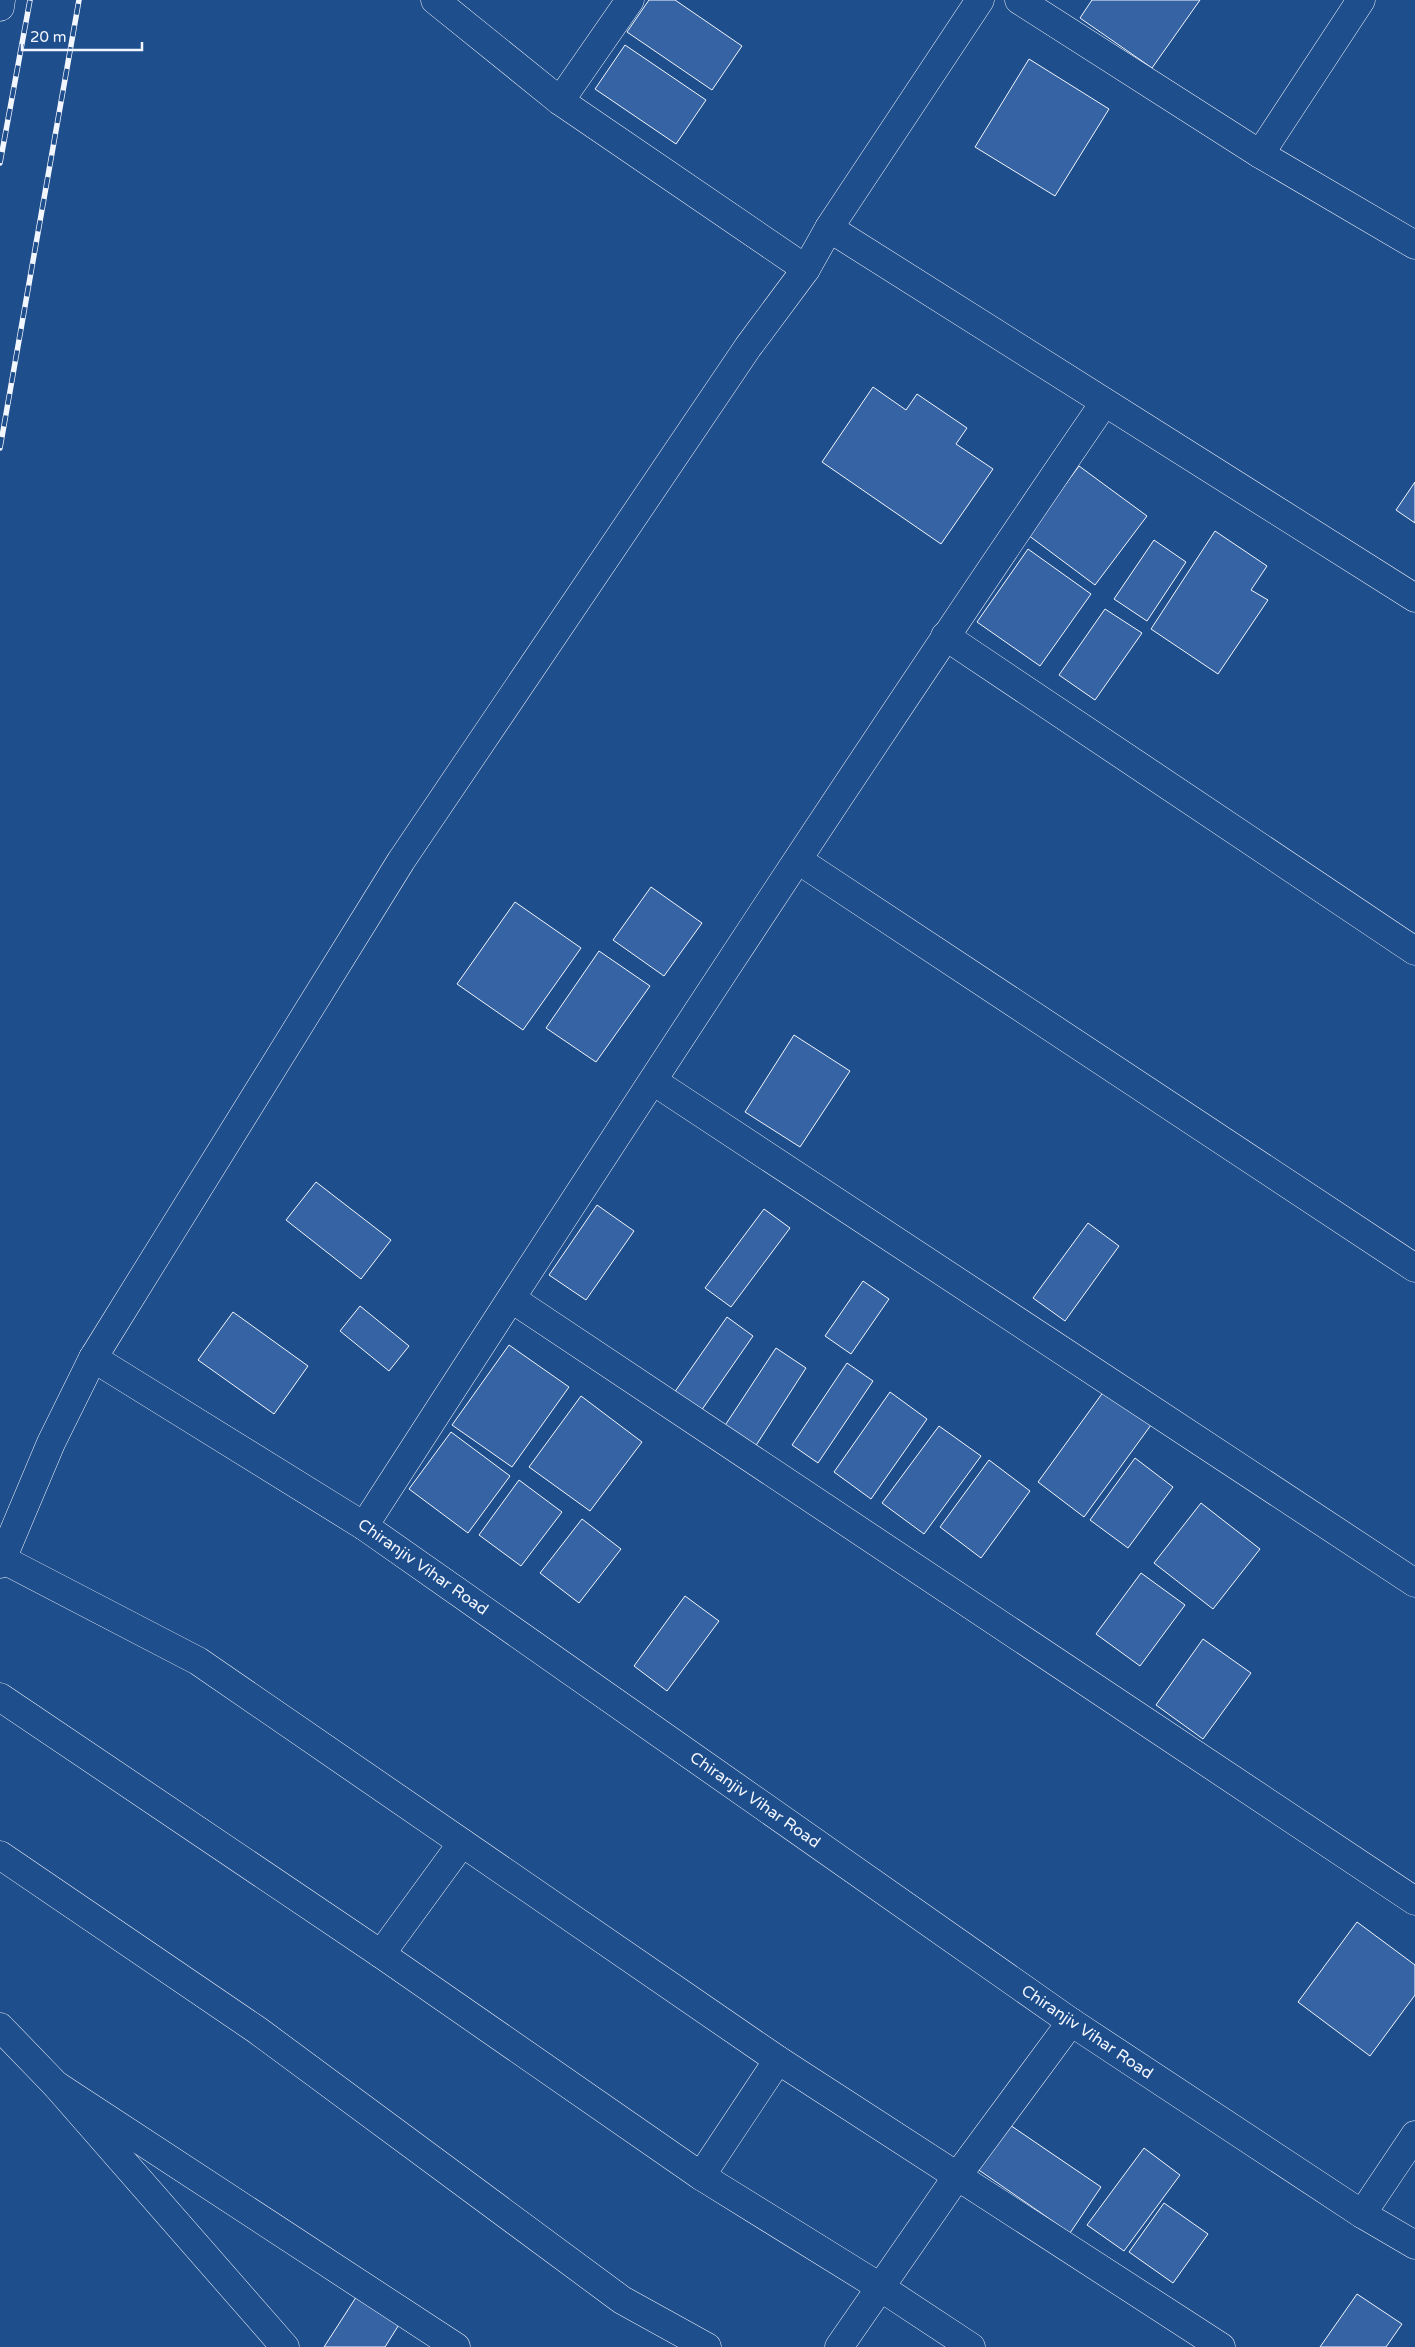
<svg xmlns="http://www.w3.org/2000/svg" width="1415" height="2347" viewBox="0 0 1415 2347" font-family="'Varela Round',sans-serif">
<style>
.building{fill:#3563a3;stroke:#f2f6ff}
.lines{fill:none;stroke-linecap:round;stroke-linejoin:round}
.minor-casing{stroke:#f2f6ff;stroke-width:29}
.minor{stroke:#1f4e8c;stroke-width:28}
.rail-casing{stroke:#f2f6ff;stroke-width:5.5}
.rail{stroke:#1f4e8c;stroke-width:4;stroke-dasharray:11;stroke-linecap:butt}
.labels{text-anchor:middle;dominant-baseline:central;stroke-width:4;stroke-linejoin:round;paint-order:stroke}
.street-label{font-size:16px;fill:#f2f6ff;stroke:#1f4e8c}
</style>
<rect width="100%" height="100%" fill="#1f4e8c"/>
<!-- building -->
<g class="building">
<path d="M649,0h26l67,46 -30,44 -85,-58z"/>
<path d="M1092,0h108l-48,68 -72,-50z"/>
<path d="M625,45l81,55 -30,44 -81,-55z"/>
<path d="M1029,59l80,50 -54,87 -80,-49z"/>
<path d="M873,387l33,23 11,-16 50,34 -11,16 37,25 -52,75 -119,-82z"/>
<path d="M1079,466l68,50 -52,69 -67,-50z"/>
<path d="M1415,482v41l-19,-13z"/>
<path d="M1215,531l52,35 -16,24 17,10 -50,74 -67,-45z"/>
<path d="M1154,540l32,22 -39,59 -33,-22z"/>
<path d="M1028,549l63,45 -51,72 -63,-44z"/>
<path d="M1105,609l37,24 -47,67 -36,-25z"/>
<path d="M651,887l51,36 -38,53 -51,-36z"/>
<path d="M515,902l66,46 -58,82 -66,-46z"/>
<path d="M599,951l51,35 -54,76 -50,-34z"/>
<path d="M794,1035l56,36 -50,76 -55,-35z"/>
<path d="M316,1182l75,58 -30,39 -75,-59z"/>
<path d="M597,1205l37,26 -48,69 -37,-25z"/>
<path d="M764,1209l26,19 -59,79 -26,-19z"/>
<path d="M1088,1223l31,23 -54,75 -32,-23z"/>
<path d="M863,1281l26,18 -38,55 -26,-18z"/>
<path d="M360,1306l49,40 -20,25 -49,-40z"/>
<path d="M233,1312l75,54 -34,48 -76,-54z"/>
<path d="M727,1317l26,19 -52,75 -27,-18z"/>
<path d="M509,1345l60,42 -57,80 -60,-42z"/>
<path d="M776,1348l30,20 -51,79 -31,-20z"/>
<path d="M847,1363l26,18 -55,82 -26,-18z"/>
<path d="M1104,1391l47,34 -67,92 -46,-35z"/>
<path d="M890,1392l37,27 -56,80 -37,-27z"/>
<path d="M581,1396l61,46 -52,69 -61,-44z"/>
<path d="M939,1426l42,30 -57,78 -42,-31z"/>
<path d="M451,1432l59,44 -42,57 -59,-44z"/>
<path d="M1135,1458l38,29 -45,61 -38,-28z"/>
<path d="M989,1460l41,31 -49,67 -41,-31z"/>
<path d="M519,1480l43,32 -41,54 -42,-31z"/>
<path d="M1201,1503l59,46 -47,60 -59,-46z"/>
<path d="M582,1519l39,30 -42,54 -39,-30z"/>
<path d="M1141,1573l44,32 -45,61 -44,-32z"/>
<path d="M685,1596l34,25 -52,70 -33,-25z"/>
<path d="M1203,1639l48,34 -48,66 -47,-34z"/>
<path d="M1357,1922l58,43v30l-45,61 -72,-54z"/>
<path d="M1004,2121l97,66 -31,46 -97,-67z"/>
<path d="M1144,2148l36,27 -56,76 -37,-26z"/>
<path d="M1164,2203l44,31 -35,49 -44,-31z"/>
<path d="M362,2288l43,27 -20,32h-61z"/>
<path d="M1357,2294l45,30 -16,23h-66z"/>
</g>
<g class="lines">
<!-- minor casing -->
<g class="minor-casing">
<g id="minor">
<path d="M435,0l125,101 246,168"/>
<path d="M1019,0l241,154 155,91"/>
<path d="M0,7l1,-7"/>
<path d="M560,101l70,-101"/>
<path d="M1260,154l101,-154"/>
<path d="M829,228l586,370"/>
<path d="M945,636l470,315"/>
<path d="M798,860l617,408"/>
<path d="M653,1081l762,502"/>
<path d="M512,1299l903,602"/>
<path d="M93,1358l271,168 707,496 291,192 53,31"/>
<path d="M364,1526c243,-377 487,-753 740,-1123"/>
<path d="M0,1558l198,103 580,399 443,287"/>
<path d="M0,1564l51,-121 42,-85 308,-497 347,-514 58,-78 23,-41 151,-228"/>
<path d="M0,1697l381,257 320,222 179,111 91,60"/>
<path d="M0,1855l257,175 365,270 85,47"/>
<path d="M381,1954l81,-111"/>
<path d="M0,2027l56,58 229,262"/>
<path d="M56,2085l400,262"/>
<path d="M701,2176l77,-116"/>
<path d="M1362,2214l53,-79"/>
<path d="M839,2347l119,-172 113,-153"/>
</g>
</g>
<!-- minor -->
<use href="#minor" class="minor"/>
<!-- rail casing -->
<g class="rail-casing">
<g id="rail">
<path d="M0,163l30,-163"/>
<path d="M0,448l79,-448"/>
</g>
</g>
<!-- rail -->
<use href="#rail" class="rail"/>
</g>
<g class="labels">
<!-- street labels -->
<g class="street-label">
<text transform="translate(423 1567) rotate(35)">Chiranjiv Vihar Road</text>
<text transform="translate(755 1800) rotate(35)">Chiranjiv Vihar Road</text>
<text transform="translate(1087 2032) rotate(34)">Chiranjiv Vihar Road</text>
</g>
</g>
<!-- scale -->
<path d="M22 42v8h120v-8" fill="none" stroke="#f2f6ff" stroke-width="2.5"/>
<text x="30" y="42" font-size="15" fill="#f2f6ff" stroke="#1f4e8c" stroke-width="4" paint-order="stroke">20 m</text>
</svg>
